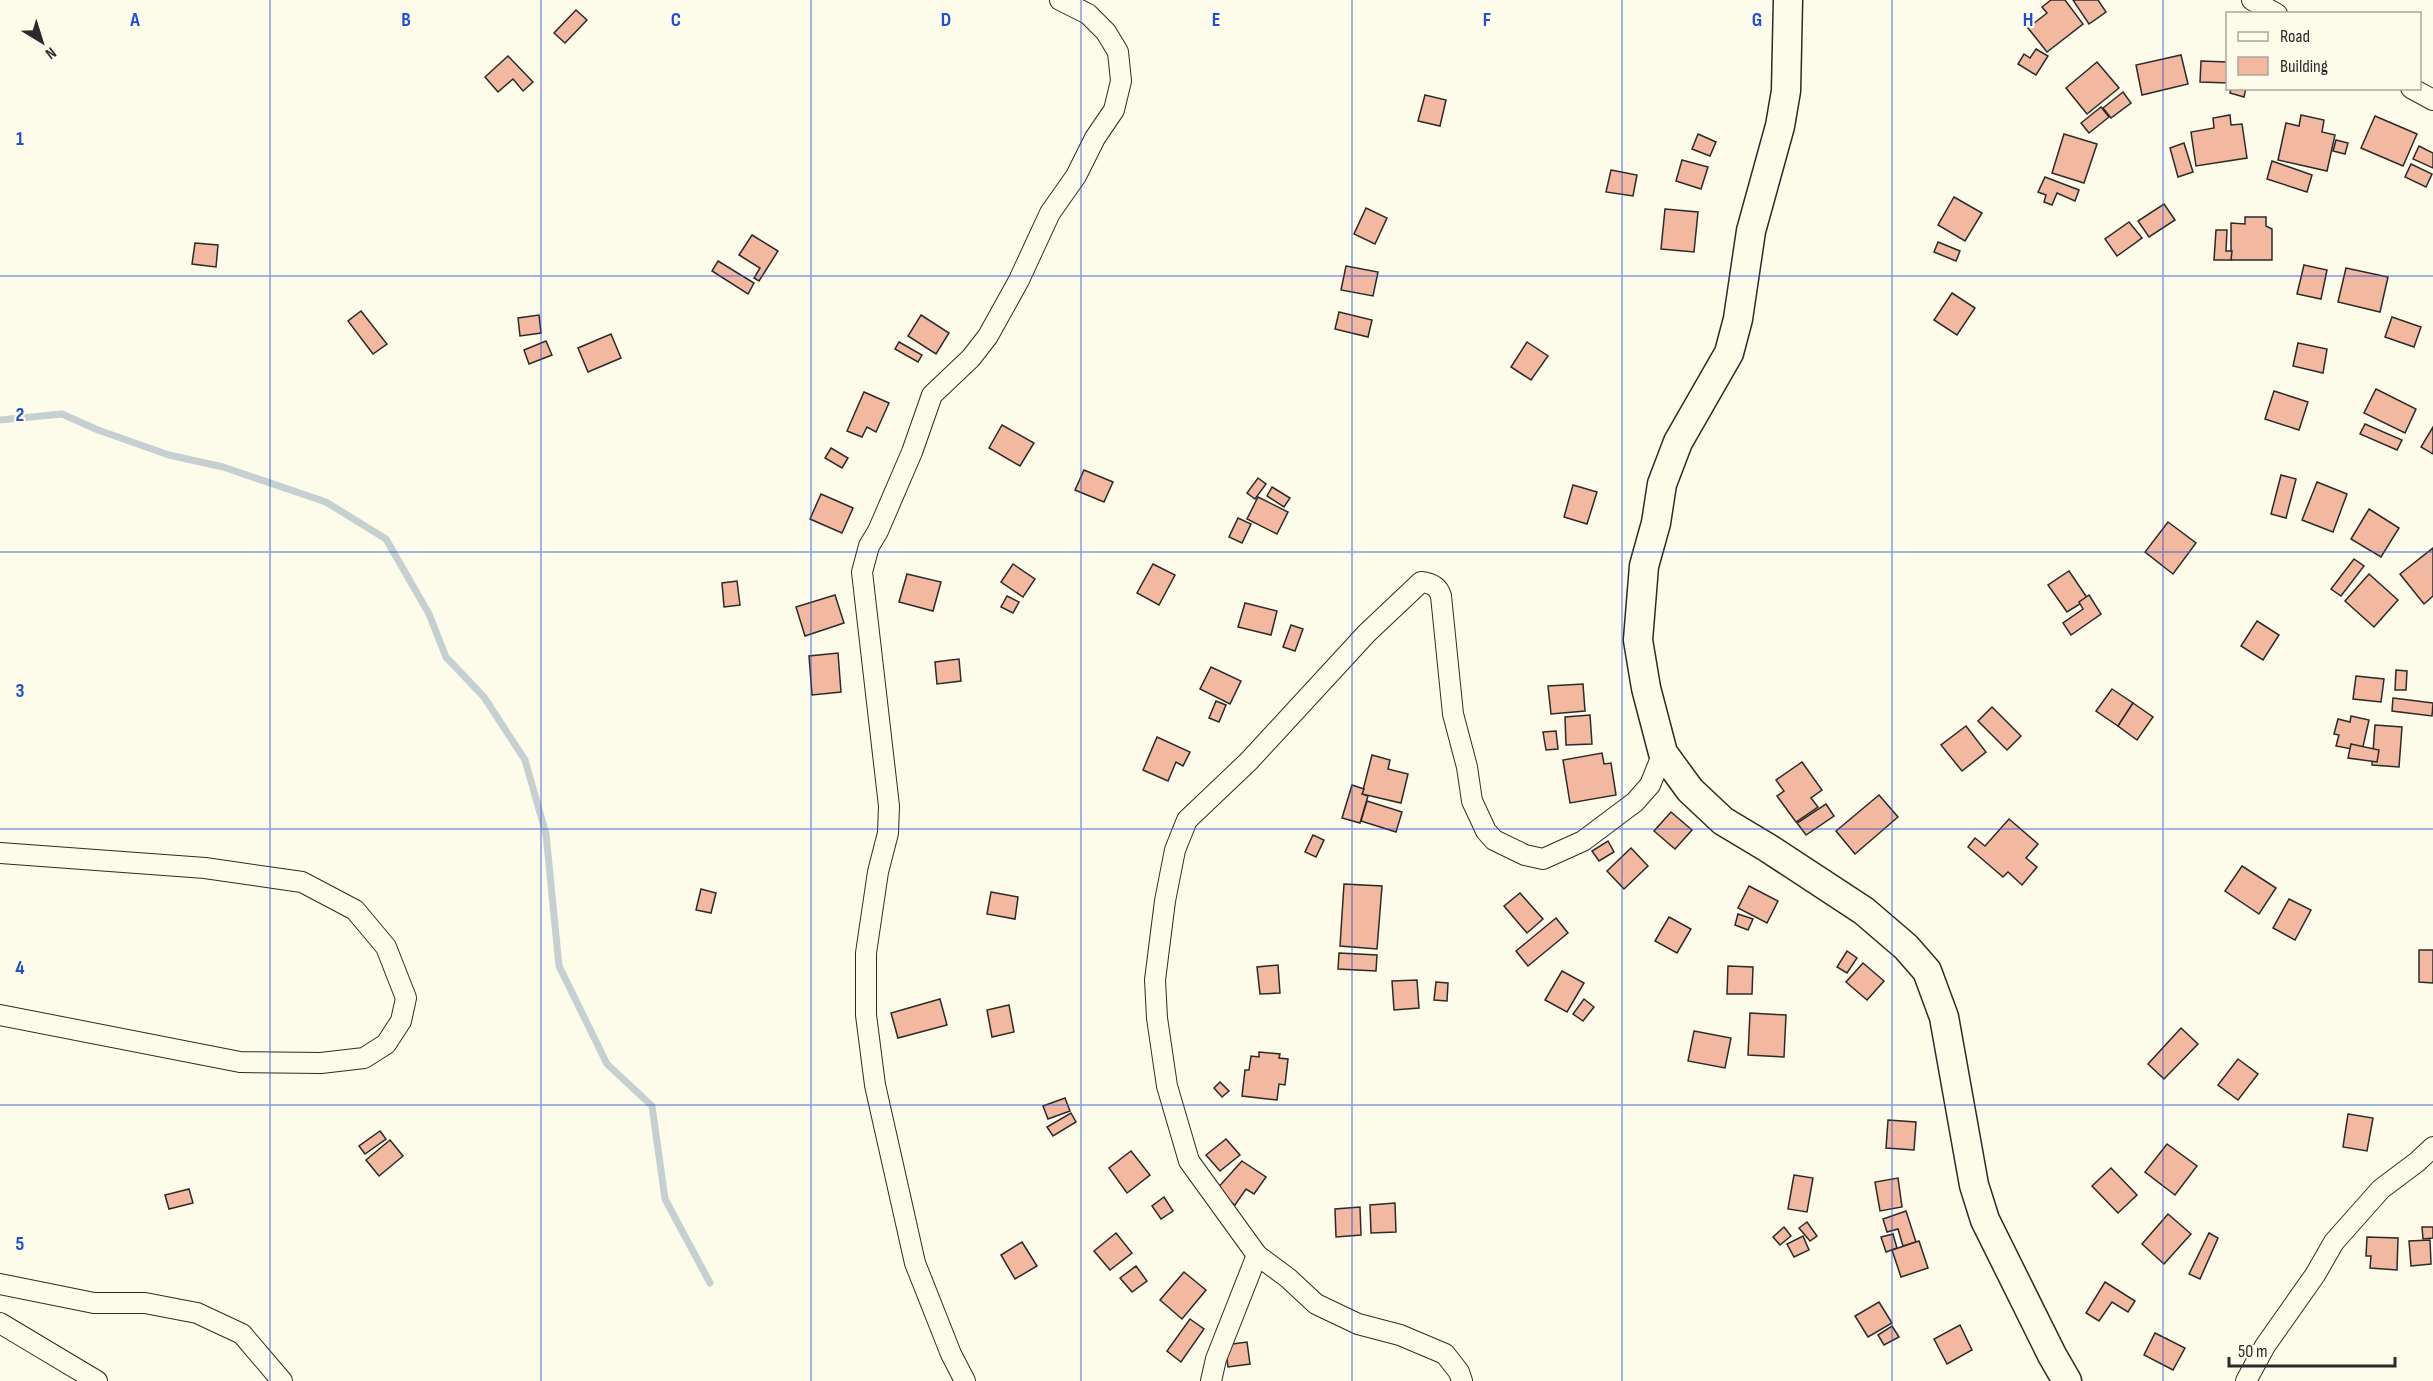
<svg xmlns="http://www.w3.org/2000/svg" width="2433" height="1381" viewBox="0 0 2433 1381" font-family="'Sofia Sans Condensed',sans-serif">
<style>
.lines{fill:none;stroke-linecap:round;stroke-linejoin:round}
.stream{stroke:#c7d0d0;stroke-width:7}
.building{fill:#f2b8a0;stroke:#2b2b2b;stroke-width:1.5}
.street-casing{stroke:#2b2b2b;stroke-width:22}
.secondary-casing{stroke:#2b2b2b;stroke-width:31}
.street{stroke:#fdfbea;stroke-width:20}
.secondary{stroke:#fdfbea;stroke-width:28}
.grid{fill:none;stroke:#1d4ed8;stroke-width:1.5;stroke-opacity:0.55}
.grid-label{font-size:20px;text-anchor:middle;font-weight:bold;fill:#1d4ed8;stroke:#fdfbea;stroke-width:4.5;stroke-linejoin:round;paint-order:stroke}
</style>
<rect width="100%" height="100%" fill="#fdfbea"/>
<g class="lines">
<!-- stream -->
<path class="stream" d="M0,420l62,-6 36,16 71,25 54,12 103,35 60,37 43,75 17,43 38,40 41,63 21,74 13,132 48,98 45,42 13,93 45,84"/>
</g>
<!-- building -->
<g class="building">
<path d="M2051,0h14l18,24 -36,28 -19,-24 19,-15 -5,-6z"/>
<path d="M2073,0h25l8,12 -17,12z"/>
<path d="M576,10l11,10 -22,23 -11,-10z"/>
<path d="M2036,49l12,7 -12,19 -18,-11 6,-10 6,4z"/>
<path d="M2181,55l7,29 -46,11 -6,-30z"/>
<path d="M508,56l25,26 -10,9 -10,-12 -15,13 -13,-15z"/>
<path d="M2201,61l27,1v21l-28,-1z"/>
<path d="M2097,62l22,26 -32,26 -21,-26z"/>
<path d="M2231,88h15l-2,9 -14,-4z"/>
<path d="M2123,92l8,11 -20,15 -8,-10z"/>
<path d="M1425,95l21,5 -6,26 -22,-5z"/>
<path d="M2101,107l8,10 -20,16 -8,-10z"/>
<path d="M2230,115l1,10 11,-1 5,34 -51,8 -5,-34 23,-4 -1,-10z"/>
<path d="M2301,115l23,5 -2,12 13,3 -8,36 -49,-11 8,-37 13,3z"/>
<path d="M2375,116l42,18 -14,32 -42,-18z"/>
<path d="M1698,134l18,8 -6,14 -18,-7z"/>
<path d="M2064,134l33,10 -13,39 -32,-10z"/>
<path d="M2336,140l12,3 -3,11 -12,-3z"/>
<path d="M2184,143l9,29 -15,5 -8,-29z"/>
<path d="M2419,146l14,7v15l-20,-9z"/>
<path d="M1682,160l26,7 -7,22 -25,-8z"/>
<path d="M2272,161l40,14 -5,17 -40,-13z"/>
<path d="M2411,164l21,10 -6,13 -21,-10z"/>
<path d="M1611,170l26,5 -4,21 -27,-4z"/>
<path d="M2045,177l34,13 -4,11 -18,-8 -5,12 -8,-3 2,-7 -8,-3z"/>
<path d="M1954,197l28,16 -17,28 -27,-16z"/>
<path d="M2164,204l11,16 -26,17 -11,-16z"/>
<path d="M1366,208l21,10 -12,26 -21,-10z"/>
<path d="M1665,209l33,3 -4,40 -33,-3z"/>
<path d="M2245,217h21v9l6,3v31h-41v-37l14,1z"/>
<path d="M2129,222l13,16 -25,18 -12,-17z"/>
<path d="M2216,230h11l-1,21h6l-1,9h-17z"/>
<path d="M752,235l26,16 -19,30 -5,-3 6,-10 -21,-13z"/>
<path d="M1938,242l22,9 -4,10 -22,-9z"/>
<path d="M195,243l23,2 -2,22 -24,-3z"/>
<path d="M718,261l36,22 -6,11 -36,-23z"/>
<path d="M2304,265l23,5 -6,29 -24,-5z"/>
<path d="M1346,266l32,6 -5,24 -32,-6z"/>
<path d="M2346,268l42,9 -8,35 -42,-10z"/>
<path d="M1952,293l23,15 -18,27 -23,-15z"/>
<path d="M361,311l26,33 -14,10 -25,-33z"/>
<path d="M1339,312l33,8 -4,17 -33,-8z"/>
<path d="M539,315l2,18 -21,3 -2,-18z"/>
<path d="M921,315l28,18 -13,21 -28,-18z"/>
<path d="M2392,317l29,10 -7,20 -29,-10z"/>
<path d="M611,334l10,24 -33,14 -10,-24z"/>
<path d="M546,341l6,14 -23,9 -5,-14z"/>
<path d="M899,342l23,13 -4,7 -23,-13z"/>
<path d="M1527,342l21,14 -17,24 -20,-13z"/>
<path d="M2298,343l29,6 -4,24 -30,-7z"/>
<path d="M2376,389l40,20 -11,24 -41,-20z"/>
<path d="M2274,391l34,11 -9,28 -34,-11z"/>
<path d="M864,392l25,11 -13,29 -9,-5 -5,10 -15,-6z"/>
<path d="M2365,424l37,16 -5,10 -37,-16z"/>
<path d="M1002,425l32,18 -14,23 -31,-18z"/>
<path d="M2433,427v27l-12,-7z"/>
<path d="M831,448l17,10 -6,10 -17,-10z"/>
<path d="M1084,470l29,12 -9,20 -29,-12z"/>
<path d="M2281,475l15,4 -10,39 -15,-4z"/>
<path d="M1258,478l8,6 -11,15 -8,-6z"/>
<path d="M2317,482l30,12 -14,38 -31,-12z"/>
<path d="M1573,485l24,7 -10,32 -23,-7z"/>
<path d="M1272,487l18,11 -6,9 -17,-11z"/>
<path d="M821,494l32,14 -11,25 -32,-14z"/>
<path d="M1258,497l30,15 -11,22 -30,-15z"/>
<path d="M2369,509l30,19 -18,29 -30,-18z"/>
<path d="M1238,518l13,6 -9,19 -13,-6z"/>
<path d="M2168,522l28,21 -23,31 -28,-22z"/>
<path d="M2433,548v48l-9,8 -24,-30z"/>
<path d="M2354,559l10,7 -23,30 -10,-7z"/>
<path d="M1013,564l22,15 -12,18 -22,-15z"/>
<path d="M1153,564l22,11 -16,30 -22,-12z"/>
<path d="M2069,571l19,28 -21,13 -19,-27z"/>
<path d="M907,574l34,8 -8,29 -34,-9z"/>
<path d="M2369,574l29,26 -24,27 -29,-26z"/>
<path d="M737,581l3,24 -16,2 -2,-24z"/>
<path d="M835,595l9,28 -39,13 -9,-29z"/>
<path d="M2089,595l12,19 -30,21 -8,-12 20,-14 -4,-7z"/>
<path d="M1007,596l12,6 -6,11 -12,-6z"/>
<path d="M1245,603l32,8 -6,24 -33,-8z"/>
<path d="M2257,621l22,14 -16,25 -22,-14z"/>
<path d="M1291,625l12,4 -8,22 -12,-4z"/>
<path d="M838,653l3,39 -29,3 -3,-39z"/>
<path d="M959,659l2,22 -24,3 -2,-22z"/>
<path d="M1211,667l30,14 -11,23 -30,-15z"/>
<path d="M2396,670l11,1 -1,19h-11z"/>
<path d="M2356,676l28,3 -3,23 -28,-3z"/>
<path d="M1583,684l2,27 -34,3 -3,-28z"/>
<path d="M2112,689l21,14 -15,23 -22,-15z"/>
<path d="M2393,698l40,5 -1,13 -40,-5z"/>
<path d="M1216,701l10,4 -7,17 -10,-4z"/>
<path d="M2133,703l20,14 -16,23 -19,-14z"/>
<path d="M1992,707l29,29 -14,14 -29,-29z"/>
<path d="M1590,715l2,29 -26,1 -1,-28z"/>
<path d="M2351,716l18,4 -7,31 -26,-5 3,-11 -5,-1 4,-15 12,3z"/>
<path d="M2375,725l27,2 -3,40 -27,-2z"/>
<path d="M1966,726l20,26 -24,19 -21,-26z"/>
<path d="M1556,731l2,18 -12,1 -3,-18z"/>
<path d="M1157,737l33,15 -7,14 -7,-4 -8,19 -25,-11z"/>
<path d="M2351,744l28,6 -2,12 -29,-4z"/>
<path d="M1602,753l2,11 7,-1 5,32 -46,8 -7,-43z"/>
<path d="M1372,755l18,5 -2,9 20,5 -7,29 -39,-9z"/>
<path d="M1802,762l20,28 -11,8 7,9 -22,15 -19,-26 7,-5 -8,-11z"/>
<path d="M1352,785l12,4 -2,5 6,2 -8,27 -18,-5z"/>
<path d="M1879,795l19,22 -43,37 -19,-23z"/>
<path d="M1367,801l35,11 -6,20 -35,-11z"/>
<path d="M1826,804l8,12 -28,19 -9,-12z"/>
<path d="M1671,812l21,18 -17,19 -21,-18z"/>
<path d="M2009,819l29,25 -12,14 11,9 -15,18 -14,-13 -5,5 -35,-30 7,-9 10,8z"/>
<path d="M1313,835l11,5 -8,17 -11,-5z"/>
<path d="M1608,841l6,11 -15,9 -7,-10z"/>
<path d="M1631,848l17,18 -24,23 -17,-18z"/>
<path d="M2242,866l34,22 -17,26 -34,-23z"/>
<path d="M1344,884l38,2 -5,63 -37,-3z"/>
<path d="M1749,886l29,15 -11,22 -29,-15z"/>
<path d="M701,889l15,4 -5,20 -15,-3z"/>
<path d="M991,892l27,5 -3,22 -28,-5z"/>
<path d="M1520,893l23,26 -16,14 -23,-27z"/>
<path d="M2289,899l22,11 -16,30 -22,-12z"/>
<path d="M1738,914l15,5 -5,11 -13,-5z"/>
<path d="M1669,917l22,12 -14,24 -22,-12z"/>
<path d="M1556,918l12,15 -40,33 -12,-15z"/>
<path d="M2419,950h14v33l-14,-1z"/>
<path d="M1847,951l10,7 -10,15 -10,-6z"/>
<path d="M1339,953l38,2 -1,16 -38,-2z"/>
<path d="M1863,963l21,18 -17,19 -21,-18z"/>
<path d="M1278,965l2,28 -20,1 -3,-27z"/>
<path d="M1728,966l25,1 -1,27h-25z"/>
<path d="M1562,971l22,12 -17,29 -22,-12z"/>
<path d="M1417,980l2,28 -25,2 -2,-29z"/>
<path d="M1436,982l12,1 -1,18 -13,-1z"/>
<path d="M940,999l7,26 -49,13 -7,-25z"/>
<path d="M1584,999l10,8 -11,14 -10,-7z"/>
<path d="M1009,1005l5,27 -22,5 -5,-27z"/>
<path d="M1750,1013l36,2 -2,42 -36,-2z"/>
<path d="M2181,1028l17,16 -34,35 -16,-15z"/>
<path d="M1694,1031l37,7 -6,30 -37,-7z"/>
<path d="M1259,1052l21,2 -1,4 9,1 -3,26 -6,-1 -2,16 -35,-4 3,-26h4l2,-14 8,1z"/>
<path d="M2238,1059l20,15 -20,26 -20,-15z"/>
<path d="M1220,1082l9,9 -7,6 -8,-9z"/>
<path d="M1065,1098l5,13 -22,8 -5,-13z"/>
<path d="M1071,1113l5,9 -23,14 -6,-9z"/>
<path d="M2348,1114l25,4 -6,33 -24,-4z"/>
<path d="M1888,1120l28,2 -2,28 -28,-2z"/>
<path d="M380,1131l6,8 -21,15 -6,-8z"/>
<path d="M1226,1139l14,16 -20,16 -14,-16z"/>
<path d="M390,1140l13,16 -24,20 -13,-16z"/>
<path d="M2167,1144l30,22 -22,29 -30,-23z"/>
<path d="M1131,1151l19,24 -23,18 -18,-25z"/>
<path d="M1242,1161l24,16 -12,17 -8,-5 -11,16 -20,-14z"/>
<path d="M2111,1168l26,27 -19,18 -26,-27z"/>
<path d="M1794,1175l19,3 -6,34 -19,-3z"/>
<path d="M1898,1178l4,29 -22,4 -5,-29z"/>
<path d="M189,1189l4,14 -24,6 -4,-14z"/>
<path d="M1164,1197l9,14 -12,8 -9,-13z"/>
<path d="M1395,1203l1,29 -25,1 -1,-28z"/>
<path d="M1360,1207l1,28 -25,2 -1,-28z"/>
<path d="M1906,1211l10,31 -13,4 -5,-17 -11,3 -4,-13z"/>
<path d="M2168,1214l23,20 -27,30 -22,-20z"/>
<path d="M1807,1222l10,14 -7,5 -11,-13z"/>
<path d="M1784,1227l7,9 -11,9 -7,-8z"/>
<path d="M2422,1227h11v11l-10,1z"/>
<path d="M1116,1233l16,20 -22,17 -16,-19z"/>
<path d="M2209,1233l9,5 -18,41 -11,-5z"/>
<path d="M1893,1234l4,14 -11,4 -5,-15z"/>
<path d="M1803,1236l6,14 -15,7 -7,-13z"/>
<path d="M2367,1237l31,1 -1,32 -27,-2 1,-12h-5z"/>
<path d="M2430,1240l1,24 -20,2 -2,-25z"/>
<path d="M1919,1241l9,27 -27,9 -9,-27z"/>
<path d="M1022,1242l15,24 -22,13 -14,-24z"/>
<path d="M1136,1266l11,15 -15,11 -12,-14z"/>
<path d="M1184,1272l22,18 -24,29 -22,-19z"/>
<path d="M2105,1282l30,19 -7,11 -16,-10 -13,19 -13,-8z"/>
<path d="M1879,1302l13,21 -24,14 -13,-21z"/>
<path d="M1190,1319l14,10 -23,33 -14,-11z"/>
<path d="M1960,1325l12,25 -25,14 -13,-25z"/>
<path d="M1892,1326l7,11 -15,8 -6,-10z"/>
<path d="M2155,1333l30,15 -12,22 -29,-15z"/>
<path d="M1247,1342l3,22 -22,3 -3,-22z"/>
</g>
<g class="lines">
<!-- street casing -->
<g class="street-casing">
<g id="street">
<path d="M2252,0l25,14"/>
<path d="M2411,88l22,12"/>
<path d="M0,853l205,15 97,14 53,28 31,37 20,51 -5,23 -15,23 -22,14 -43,5 -81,-1 -240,-47"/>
<path d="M0,1284l94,19h51l52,10 45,21 40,47"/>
<path d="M0,1323l97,58"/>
<path d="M965,1381l-14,-27 -36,-91 -40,-178 -9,-70v-62l12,-81 10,-39 1,-27 -27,-234 7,-26 9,-15 34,-79 20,-57 39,-37 17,-22 31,-56 31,-67 26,-37 19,-38 19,-28 7,-29 -3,-29 -12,-20 -18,-18 -28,-14"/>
<path d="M1211,1381l5,-22 41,-104"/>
<path d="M1462,1381l-3,-9 -14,-18 -45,-19 -42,-11 -42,-20 -28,-26 -31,-23 -68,-94 -22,-75 -10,-68 -2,-38 10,-79 10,-51 12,-30 62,-59 118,-128 54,-51c10,1 17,4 20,14l12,118 14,53 5,34 14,30 8,9 31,15 18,4 40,-18 52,-39 15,-17 13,-32"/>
<path d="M2246,1381l19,-35 50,-71 19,-33 47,-53 36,-27 16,-15"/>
</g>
</g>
<!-- secondary casing -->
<g class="secondary-casing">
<path id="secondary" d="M1788,0l-2,91 -6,35 -29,105 -13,88 -9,34 -51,89 -16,42 -6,39 -12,43 -6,74 8,48 17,65 27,37 33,31 45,27 96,63 42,36 21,24 17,46 30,168 11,35 67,135 15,26"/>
</g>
<!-- street -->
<use href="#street" class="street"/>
<!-- secondary -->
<use href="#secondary" class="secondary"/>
</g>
<!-- grid -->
<path class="grid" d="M270,0v1381M541,0v1381M811,0v1381M1081,0v1381M1352,0v1381M1622,0v1381M1892,0v1381M2163,0v1381M0,276h2433M0,552h2433M0,829h2433M0,1105h2433"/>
<g class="grid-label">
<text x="135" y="26">A</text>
<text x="406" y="26">B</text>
<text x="676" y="26">C</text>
<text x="946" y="26">D</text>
<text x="1216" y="26">E</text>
<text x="1487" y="26">F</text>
<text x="1757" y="26">G</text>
<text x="2028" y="26">H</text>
<text x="20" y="145">1</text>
<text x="20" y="421">2</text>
<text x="20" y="697">3</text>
<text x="20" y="974">4</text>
<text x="20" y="1250">5</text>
</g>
<!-- legend -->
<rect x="2226" y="12" width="195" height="78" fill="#fdfbea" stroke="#a9a89e" stroke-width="1.5"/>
<rect x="2238" y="32" width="30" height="9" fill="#fdfbea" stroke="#a9a89e" stroke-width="1.5"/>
<text x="2280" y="42" font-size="18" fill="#2b2b2b">Road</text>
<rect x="2238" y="57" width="30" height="18" fill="#f2b8a0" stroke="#a9a89e" stroke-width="1.5"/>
<text x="2280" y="72" font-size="18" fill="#2b2b2b">Building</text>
<!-- north arrow -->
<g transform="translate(42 42) rotate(142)" stroke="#fdfbea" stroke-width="4.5" paint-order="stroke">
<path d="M0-4.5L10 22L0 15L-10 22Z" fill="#2b2b2b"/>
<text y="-9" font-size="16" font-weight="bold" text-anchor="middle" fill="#2b2b2b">N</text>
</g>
<!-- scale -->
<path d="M2229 1357v9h166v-9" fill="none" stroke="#2b2b2b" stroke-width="3"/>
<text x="2238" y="1357" font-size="18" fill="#2b2b2b" stroke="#fdfbea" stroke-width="4.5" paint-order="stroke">50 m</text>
</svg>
